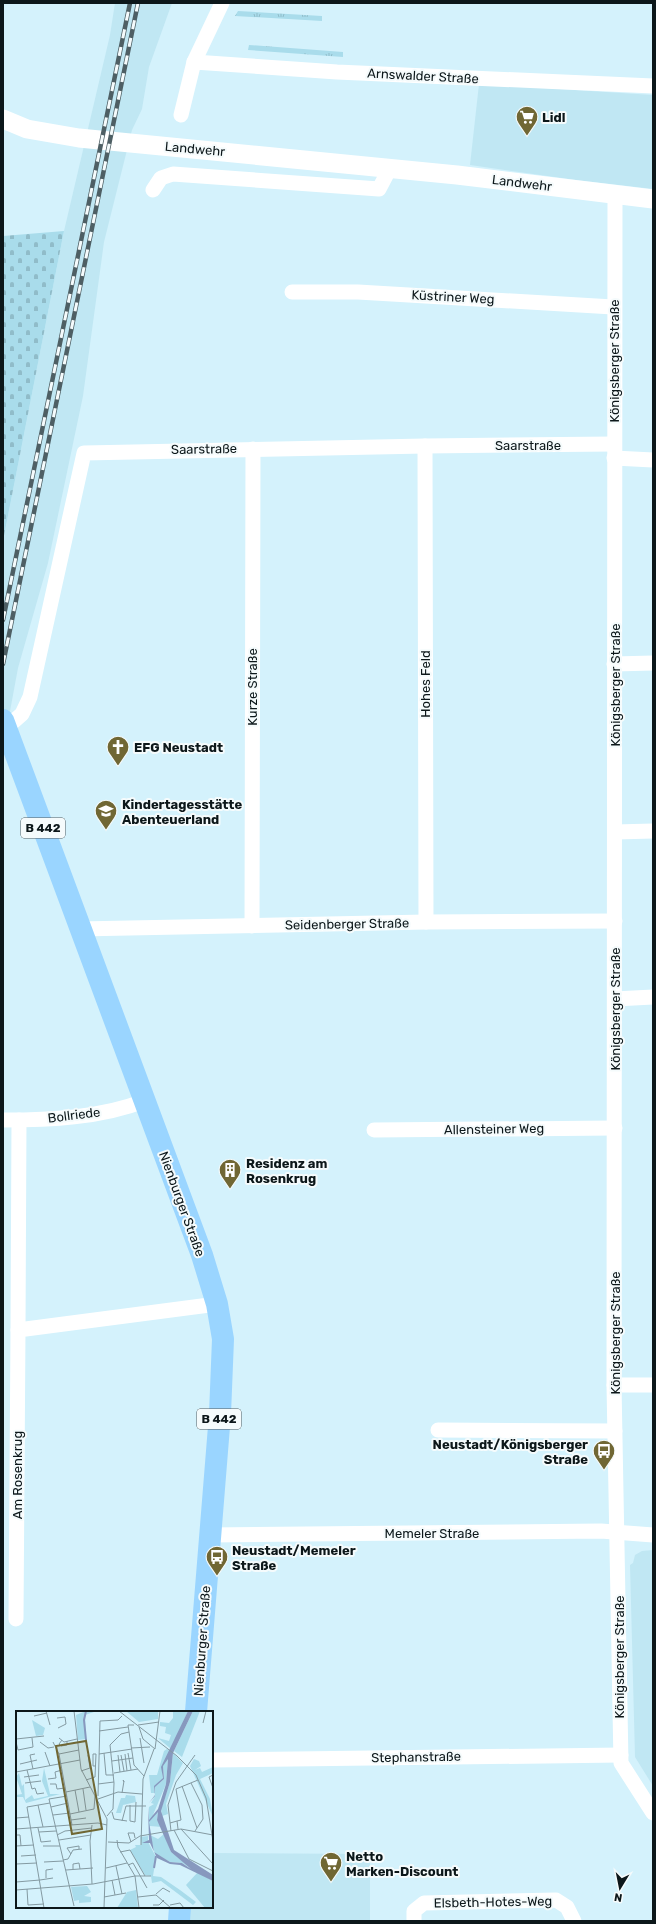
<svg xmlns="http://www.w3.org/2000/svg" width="656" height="1924" viewBox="0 0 656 1924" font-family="Rubik,sans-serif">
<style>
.built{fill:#c0e7f3}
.grass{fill:url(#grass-tufts)}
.cemetery{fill:url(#cemetery-stones)}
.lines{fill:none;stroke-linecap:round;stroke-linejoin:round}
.minor{stroke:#fff;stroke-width:15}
.tertiary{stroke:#fff;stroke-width:19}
.primary{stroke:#9ad5ff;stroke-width:22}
.rail-casing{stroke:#4e5f64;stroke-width:4.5}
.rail{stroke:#f5fbfc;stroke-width:3;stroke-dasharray:9;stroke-linecap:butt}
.labels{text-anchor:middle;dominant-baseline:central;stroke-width:4;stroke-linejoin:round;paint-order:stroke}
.shield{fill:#f5fbfc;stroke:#525b5e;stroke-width:1}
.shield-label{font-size:12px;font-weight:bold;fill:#0c171a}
.street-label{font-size:13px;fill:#0c171a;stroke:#f5fbfc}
.poi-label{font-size:13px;font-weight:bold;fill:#0c171a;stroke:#f5fbfc;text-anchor:start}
.inset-river{fill:none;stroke:#8798be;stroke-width:2}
.inset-road{fill:none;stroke:#849aa2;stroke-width:1}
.view{fill:#706734;fill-opacity:0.15;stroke:#706734;stroke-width:2}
.inset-edge{fill:none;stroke:#0c171a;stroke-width:2}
</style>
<defs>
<pattern id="grass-tufts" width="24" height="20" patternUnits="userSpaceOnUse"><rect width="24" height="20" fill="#a9dceb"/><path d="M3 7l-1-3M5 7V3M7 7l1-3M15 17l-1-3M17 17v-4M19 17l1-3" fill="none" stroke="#90bcc9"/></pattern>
<pattern id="cemetery-stones" width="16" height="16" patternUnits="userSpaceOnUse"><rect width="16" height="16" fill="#a9dceb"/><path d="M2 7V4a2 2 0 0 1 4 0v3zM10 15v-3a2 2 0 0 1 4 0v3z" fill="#90bcc9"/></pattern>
</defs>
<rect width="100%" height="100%" fill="#d4f2fc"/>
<!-- built -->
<g class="built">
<path d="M115,3h57l-23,64 -7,42 -10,21 -28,112 -21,154 -35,167 -30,105 -15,81v-208l61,-310 46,-196z"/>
<path d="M479,84l174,11v94l-77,-9 -106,-15z"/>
<path d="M653,1550v236l-18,-29 -5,-192 3,-2 2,-8 7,-4z"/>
<path d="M212,1853l158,1v67h-182l1,-14h23z"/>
</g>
<!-- grass -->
<g class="grass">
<path d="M238,11l84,5v5l-87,-5z"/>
<path d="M249,45l94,7v5l-95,-7z"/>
</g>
<!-- cemetery -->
<path class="cemetery" d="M64,231l-61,310v-305z"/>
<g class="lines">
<!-- minor -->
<g class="minor">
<path d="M194,62l143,10 316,14"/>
<path d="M181,115l13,-53 28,-59"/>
<path d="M153,190l8,-12 12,-4 206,15 11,-21"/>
<path d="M615,195l-1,1190 7,378 32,50"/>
<path d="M292,292h66l255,15"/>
<path d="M425,446l1,476"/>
<path d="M614,458l39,2"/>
<path d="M614,664l39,-1"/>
<path d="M6,728l16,-14 8,-17 54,-244 341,-7 189,-2"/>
<path d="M615,832l38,-1"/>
<path d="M252,926l1,-477"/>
<path d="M79,929l347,-7 189,-1"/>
<path d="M615,999l38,-2"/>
<path d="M3,1120c46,0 97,-2 141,-19"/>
<path d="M374,1130l241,-2"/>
<path d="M18,1330l1,-210"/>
<path d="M614,1385h39"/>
<path d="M438,1430l177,1"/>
<path d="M210,1535l391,-4 52,4"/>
<path d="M16,1619l2,-289 199,-26"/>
<path d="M212,1760l409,-5"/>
<path d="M414,1921v-10l10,-8 132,-3 11,7 7,14"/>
</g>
<!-- tertiary -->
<path class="tertiary" d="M3,119l24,10 52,9 378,37 196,24"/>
<!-- primary -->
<g class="primary">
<path d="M3,720l199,535 15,49 6,35 -3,75 -24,298"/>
<path d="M179,1921l1,-14"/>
</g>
<!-- rail casing -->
<g class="rail-casing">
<g id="rail">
<path d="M3,620l127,-617"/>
<path d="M3,664l135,-661"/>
</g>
</g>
<!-- rail -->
<use href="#rail" class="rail"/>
</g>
<!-- icons -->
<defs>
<g id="supermarket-pin" transform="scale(1.15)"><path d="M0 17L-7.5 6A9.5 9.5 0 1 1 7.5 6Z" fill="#706734" stroke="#f5fbfc"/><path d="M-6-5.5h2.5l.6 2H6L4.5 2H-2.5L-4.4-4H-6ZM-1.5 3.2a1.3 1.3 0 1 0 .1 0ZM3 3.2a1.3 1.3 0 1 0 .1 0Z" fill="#fff"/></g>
<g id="church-pin" transform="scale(1.15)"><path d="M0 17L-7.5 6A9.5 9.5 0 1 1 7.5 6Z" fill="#706734" stroke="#f5fbfc"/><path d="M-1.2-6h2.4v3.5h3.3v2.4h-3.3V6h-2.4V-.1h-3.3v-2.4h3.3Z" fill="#fff"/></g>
<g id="school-pin" transform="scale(1.15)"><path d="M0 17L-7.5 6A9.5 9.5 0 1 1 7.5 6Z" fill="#706734" stroke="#f5fbfc"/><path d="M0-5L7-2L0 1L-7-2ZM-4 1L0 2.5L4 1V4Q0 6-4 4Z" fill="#fff"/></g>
<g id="building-pin" transform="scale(1.15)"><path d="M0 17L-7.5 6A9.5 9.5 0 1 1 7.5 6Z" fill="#706734" stroke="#f5fbfc"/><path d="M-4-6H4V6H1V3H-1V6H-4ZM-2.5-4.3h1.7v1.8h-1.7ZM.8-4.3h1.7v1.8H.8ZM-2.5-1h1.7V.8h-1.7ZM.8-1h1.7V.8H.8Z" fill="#fff"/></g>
<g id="bus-pin" transform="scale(1.15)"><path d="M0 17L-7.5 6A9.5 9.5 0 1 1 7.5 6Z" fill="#706734" stroke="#f5fbfc"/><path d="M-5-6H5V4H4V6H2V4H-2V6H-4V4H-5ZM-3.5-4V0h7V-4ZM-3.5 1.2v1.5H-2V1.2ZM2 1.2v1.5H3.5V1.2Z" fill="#fff"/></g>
</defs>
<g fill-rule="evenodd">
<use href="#supermarket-pin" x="527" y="117"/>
<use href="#church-pin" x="118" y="747"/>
<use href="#school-pin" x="106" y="811"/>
<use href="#building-pin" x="230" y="1170"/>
<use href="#bus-pin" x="604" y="1451"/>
<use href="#bus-pin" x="217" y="1557"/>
<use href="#supermarket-pin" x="331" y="1863"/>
</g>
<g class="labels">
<!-- shield labels -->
<g class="shield">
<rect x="21" y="818" width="44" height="20" rx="3"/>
<rect x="197" y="1409" width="44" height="20" rx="3"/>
</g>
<g class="shield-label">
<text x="43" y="828">B 442</text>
<text x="219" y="1419">B 442</text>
</g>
<!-- street labels -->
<g class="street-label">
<text transform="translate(423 76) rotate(3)">Arnswalder Straße</text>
<text transform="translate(195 149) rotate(5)">Landwehr</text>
<text transform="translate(522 183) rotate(7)">Landwehr</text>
<text transform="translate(453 297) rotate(3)">Küstriner Weg</text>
<text transform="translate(614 361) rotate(-90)">Königsberger Straße</text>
<text x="528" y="445">Saarstraße</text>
<text transform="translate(204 449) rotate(-1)">Saarstraße</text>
<text transform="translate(425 684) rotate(-90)">Hohes Feld</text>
<text transform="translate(615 685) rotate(-90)">Königsberger Straße</text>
<text transform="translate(252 687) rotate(-90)">Kurze Straße</text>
<text transform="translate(347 924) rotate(-1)">Seidenberger Straße</text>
<text transform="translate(615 1009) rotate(-90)">Königsberger Straße</text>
<text transform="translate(74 1115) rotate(-7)">Bollriede</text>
<text transform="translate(494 1129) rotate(-1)">Allensteiner Weg</text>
<text transform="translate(182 1204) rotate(70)">Nienburger Straße</text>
<text transform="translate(615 1333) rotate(-90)">Königsberger Straße</text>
<text transform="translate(17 1475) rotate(-90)">Am Rosenkrug</text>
<text x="432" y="1533">Memeler Straße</text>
<text transform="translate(202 1641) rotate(-86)">Nienburger Straße</text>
<text transform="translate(619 1657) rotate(-90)">Königsberger Straße</text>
<text transform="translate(416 1757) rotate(-1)">Stephanstraße</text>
<text transform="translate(493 1902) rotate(-1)">Elsbeth-Hotes-Weg</text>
</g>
<!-- poi labels -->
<g class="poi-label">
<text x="542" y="117">Lidl</text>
<text x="134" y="747">EFG Neustadt</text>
<text x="122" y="804">Kindertagesstätte<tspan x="122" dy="15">Abenteuerland</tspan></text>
<text x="246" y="1163">Residenz am<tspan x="246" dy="15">Rosenkrug</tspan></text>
<text x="588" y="1444" text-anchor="end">Neustadt/Königsberger<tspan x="588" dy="15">Straße</tspan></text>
<text x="232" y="1550">Neustadt/Memeler<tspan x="232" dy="15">Straße</tspan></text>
<text x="346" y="1856">Netto<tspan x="346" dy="15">Marken-Discount</tspan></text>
</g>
</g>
<!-- overview -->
<g transform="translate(16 1711)">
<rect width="197" height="197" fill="#d4f2fc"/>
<path d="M70,0h11l-12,4 1,24 -8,1 -2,-25zM110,0h32v8l-19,3zM157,0h15l-17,38 -13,-11 11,3 2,-6 -6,-2 1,-6 -6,-1v-4l9,1 4,-5zM177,0h7l-18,46 -8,-6zM16,9l13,8 -2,7 -7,1zM151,38l3,2 -8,18 1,9 -9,10 1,5h-4l-2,-18h8l7,-24zM157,42l10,10 -7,12 -10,29 2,10 -6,2 -1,-7 9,-27zM152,47l-2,26 -13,31 5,-3 -1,8 5,7 -12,-1 -1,2v-21l5,-3 -3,-1 4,-7v-9l9,-8 -1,-13zM178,48l5,2 2,5 -6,4 5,-2 2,4 11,-5v6l-13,6 10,20 3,18 -23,-51zM28,57l6,26h10l-34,9 -3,-6h-7v-2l6,-1 -6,-17 3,-4 3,13 2,-2v2l1,14 7,-5 2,4 14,-3 -6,-15zM110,84l9,1 1,6 -13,3 -2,8h-5l5,-15h4zM148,123l7,18 21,17 -10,-6 -12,-1 -15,-8 -5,-19 8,4zM132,125v6l8,15 -3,19 8,1 19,13 16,12 -3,3 -32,-24 -9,2 -1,-7 -6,-1 -15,-25 6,-3 -1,-2h6l-1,-8zM182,161l15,9 -1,27h-7l-19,-23zM71,175l4,6 -7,4 7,1v5l-12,1v-3l-5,1 -3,-14z" fill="#a9dceb"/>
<path d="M120,179l2,18h-21l10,-16z" fill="#a9dceb"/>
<path d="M172,0h5l-20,42 -3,29 -9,29 13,39 39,25v6l-33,-16 -10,-1 -13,-6 -7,-15h-8l7,-3 -1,-33 1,13 9,-11 8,-25 2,-25 -5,7 1,13 -9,8v9l-6,7 6,-8 -1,-9 9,-8 -2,-11zM142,101l-1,8 14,32 20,17 -9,-6 -12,-1 -16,-10 -5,-30z" fill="#8798be" fill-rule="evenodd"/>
<path class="inset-river" d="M70,29l-2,-20 2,-9M138,157l2,-12"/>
<path class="inset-road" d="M30,0l4,14M58,0l7,58 26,50 -3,89M103,0l58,45 19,19 10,23 7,43M18,5l13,-3M41,7l8,-1 1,7 -8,4M187,12l3,-12M118,14h-6l6,40 10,11M122,14l21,-3M123,16l4,12 12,10M83,20l29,-4M43,27l5,4 13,-3M124,27l4,25M0,28l28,-3M46,29l-3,4 2,2 6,-1v-4M0,31l2,8 15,-3 -1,-9M24,31l8,6 6,-1M37,31l6,12 13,71M94,34l11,-11 8,-2M115,37l19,-1M139,38l5,-38M29,41l5,14M88,42l2,22h8M112,42l3,17M43,43l20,-4M83,43l33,-5M109,43l2,17M102,44l2,17M105,44l3,16M96,50l21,-3M4,53l17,-4M79,55h-2v-12h3M17,58l-3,-14 5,-1M11,59l5,19 3,-1 2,6 7,-1M65,60l9,-3 -2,-13M0,61l64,-12M98,62l24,-4M197,64l-4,2 4,11M8,66l15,-2M32,68l8,-1 -1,-6 7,-2M70,69l9,-3 1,-23M9,72l16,-2M175,72l11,22 1,14 -8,12M34,73h6l1,5 8,-1M82,73l16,-2M166,75l15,42M67,78l3,21M160,78l5,31 -4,1M160,78l22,-9M59,79l4,22M50,81l24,-5M106,82l2,-12 -1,-1 1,2M51,85l-18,3 25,107M82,85l2,-75 18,-1 4,-4M82,88l20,-7 24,2M22,94l5,22M114,94v16l5,1 1,-20M11,96l17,101M11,96l23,-4M35,96l17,-4M96,101l2,7 13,2M54,103l24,-5 1,-13M37,104l17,-2M91,105l6,-7 1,-26 -4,-38M0,107l13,-1M55,109l15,-2M106,110l4,-15h20M154,112l7,-2 1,8M22,117l3,14 10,-1M0,118l82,-6 9,2M165,118l32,35M158,119l15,29 24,12M155,120l-3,-26 8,-23 19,-27M23,121l17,-1M0,124h4l1,11M41,124l8,-4 27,-3M43,129l32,-5M101,129l1,7 17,29 4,32M92,131l21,1 11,-7 41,-7 32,6M115,131l-3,-9h6l1,5M125,134l2,-66 11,-30M0,135l18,-1M27,135h17M104,141l10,-2 15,26M55,143l-4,-6 12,-2v3M5,145l15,-1M47,149l5,-1 5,-9 9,-1M28,151l19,-1M0,153l21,-1M112,154l5,-2 14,25M100,155l6,28M90,157l21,-5M57,158v-5l6,-1 1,6M50,159l27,-2M30,167v-8l7,-1M24,169l13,-2M96,169l3,15M0,171l24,-2M76,173l-2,-43 2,-16M11,178l1,16 16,-1M0,179l77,-6 42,-8h16M140,183l7,-6 7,4M88,186l22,-4M122,186l18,-2 15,13M137,194h6l5,-5M154,194l10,-2 4,5"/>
<path class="view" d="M70,30l16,88 -30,5 -16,-88z"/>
<rect width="197" height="197" class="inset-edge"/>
</g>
<!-- border -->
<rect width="656" height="1924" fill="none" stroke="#0c171a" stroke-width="8"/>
<!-- north arrow -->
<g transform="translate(620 1888) rotate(190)" stroke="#f5fbfc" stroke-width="3" paint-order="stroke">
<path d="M0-3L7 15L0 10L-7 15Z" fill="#0c171a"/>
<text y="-6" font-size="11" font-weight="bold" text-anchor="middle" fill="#0c171a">N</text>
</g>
</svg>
